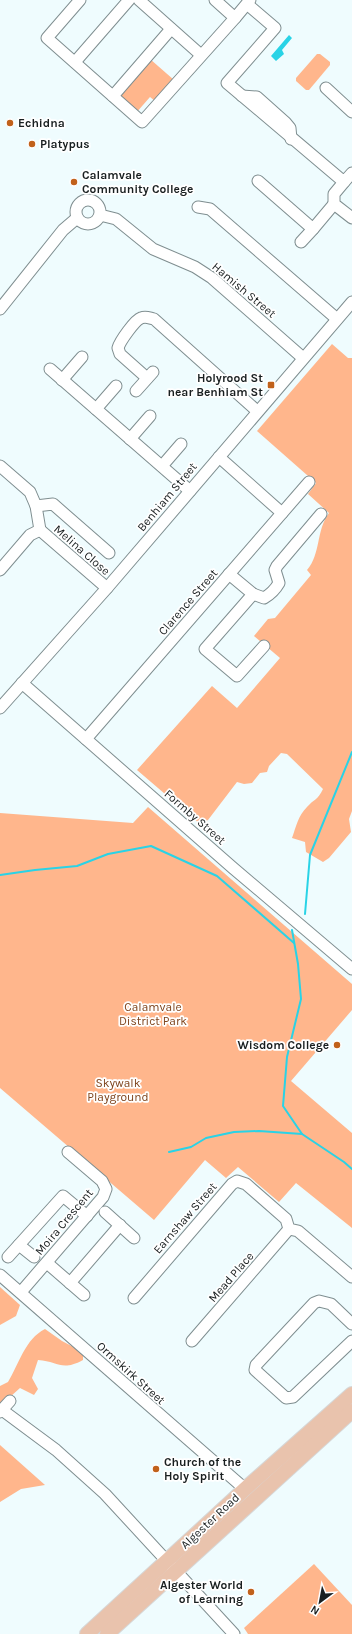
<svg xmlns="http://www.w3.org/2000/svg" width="352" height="1634" viewBox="0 0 352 1634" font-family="Karla,sans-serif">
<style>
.green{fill:#ffb68c}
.water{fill:#29d3e6}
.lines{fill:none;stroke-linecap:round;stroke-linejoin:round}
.stream{stroke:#29d3e6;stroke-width:2}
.minor-casing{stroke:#7f8e90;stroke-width:13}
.major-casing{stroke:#d6d7d7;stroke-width:16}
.minor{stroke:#fff;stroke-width:11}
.major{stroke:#e9c3ad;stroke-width:14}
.poi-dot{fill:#c1611b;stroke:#fff;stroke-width:1.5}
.labels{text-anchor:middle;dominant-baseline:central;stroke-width:3.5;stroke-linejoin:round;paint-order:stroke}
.poi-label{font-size:12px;font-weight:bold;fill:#191f20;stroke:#fff;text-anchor:start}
.street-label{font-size:12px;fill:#191f20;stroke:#fff}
.park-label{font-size:12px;fill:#7e441d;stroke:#fff}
</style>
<rect width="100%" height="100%" fill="#effcfe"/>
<!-- green -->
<g class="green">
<path d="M317,54h3l10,8v3l-21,25h-3l-10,-9v-3z"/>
<path d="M150,59l24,21 -19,21 -5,-4 -14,16 -19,-17z"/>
<path d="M332,344l16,14h4v453l-3,8 2,13 -22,26 -6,4 -17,-10 -1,-10 -13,-4c4,-11 6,-22 15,-31 7,-8 11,-7 16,-18l-36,-35 -6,-1 -12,13 -2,6 -7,1 -8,10 -8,1 -7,-2 -29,38 -8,4 -63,-54 75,-84 25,22 43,-50 -26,-22 14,-17 7,-1 36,-43 -4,-5c14,-16 9,-40 22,-57l-21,-19 8,-11 -59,-52z"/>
<path d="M148,807l204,177v26l-61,71 61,52v95l-56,-45 -17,19 -41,-35 -12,11 -21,-18 -51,60 -154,-132v-275l133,10z"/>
<path d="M0,1287l20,18 -4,11 -16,9z"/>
<path d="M45,1329l17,12 21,11v8c-22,12 -25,1 -45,0l-6,18 6,11 -4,6 -14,-7 -20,18v-20l8,-4c11,-18 17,-43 37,-53z"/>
<path d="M0,1445l45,40 -24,4 -21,13z"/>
<path d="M314,1564l38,41v29h-104l-4,-6z"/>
</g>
<!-- water -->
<path class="water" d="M289,35l3,3 -10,12 2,4 -8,7 -5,-5z"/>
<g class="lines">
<!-- stream -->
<g class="stream">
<path d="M0,875l35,-5 42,-4 31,-12 43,-8 66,30 77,67"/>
<path d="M305,914l5,-59 42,-103"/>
<path d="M292,930l6,34 3,35 -14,58 -4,49 19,28 42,28 8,7"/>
<path d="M169,1152l22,-5 15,-9 28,-6 25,-1 43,3"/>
</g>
<!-- minor casing -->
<g class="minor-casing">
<g id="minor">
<path d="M80,0l-33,38 95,84 93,-104"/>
<path d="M139,0l62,55"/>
<path d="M215,0l20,18 15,-18"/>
<path d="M247,4l28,24 -48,55 117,99 8,-9"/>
<path d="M75,62l54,-62"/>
<path d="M326,88l26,24"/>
<path d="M113,96l58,-67"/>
<path d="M242,96l15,1 28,25 5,6 1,11"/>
<path d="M258,181l55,48 21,-25"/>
<path d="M344,182l-10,12v10l18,14"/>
<circle cx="88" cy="212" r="12"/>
<path d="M198,207l12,2 127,110"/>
<path d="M100,215l16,4 37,30 42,18 17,11 91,80"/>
<path d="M301,242l12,-13"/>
<path d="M0,309l63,-79 14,-12"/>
<path d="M50,369l140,122"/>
<path d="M147,378l-27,-24 -2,-6c2,-7 17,-28 23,-30 5,-2 8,0 13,1l103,92"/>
<path d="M62,380l20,-23"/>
<path d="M136,391l17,-19"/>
<path d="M96,409l20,-23"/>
<path d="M130,439l20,-23"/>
<path d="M219,457l63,56"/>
<path d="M0,466l30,26 6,14 4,24"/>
<path d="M162,466l19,-22"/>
<path d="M36,506l17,-2 56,49"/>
<path d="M40,530l67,58"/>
<path d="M0,570l30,-35 10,-5"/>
<path d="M229,574l24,20 11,4c7,-4 11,-8 15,-15l-4,-13 2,-4 44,-52"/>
<path d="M253,594l-48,55 32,27 27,-30"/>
<path d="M22,683l211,185 119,101"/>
<path d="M0,708l107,-120 245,-286"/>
<path d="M86,739l223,-257"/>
<path d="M105,1212l29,26"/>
<path d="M19,1245l15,12"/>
<path d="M8,1257l55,-61 24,20"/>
<path d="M47,1263l37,32"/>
<path d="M0,1275l245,214"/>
<path d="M70,1283l50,-58"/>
<path d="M21,1292l82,-95 3,-8 -4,-8 -34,-29"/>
<path d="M134,1298l98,-114 5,-3 9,3 40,35 3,10 9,2 54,46"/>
<path d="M352,1324l-21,-20 -12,-3 -5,2 -58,62 -1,5 31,28 7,-1 59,-56"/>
<path d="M192,1341l97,-112"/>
<path d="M2,1410l54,40 49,44 129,140"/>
<path d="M0,1412l10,-11"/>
</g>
</g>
<!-- major casing -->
<g class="major-casing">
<g id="major">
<path d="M87,1634l158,-145 107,-95"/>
<path d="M107,1634l245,-223"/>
</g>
</g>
<!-- minor -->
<use href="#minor" class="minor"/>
<!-- major -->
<use href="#major" class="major"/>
</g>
<!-- markers -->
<g class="poi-dot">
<circle cx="10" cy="123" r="4"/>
<circle cx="32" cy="144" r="4"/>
<circle cx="74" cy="182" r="4"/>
<rect x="267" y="381" width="8" height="8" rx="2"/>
<circle cx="337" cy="1045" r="4"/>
<circle cx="156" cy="1469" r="4"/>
<circle cx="251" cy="1592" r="4"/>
</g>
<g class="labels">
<!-- poi labels -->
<g class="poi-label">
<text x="18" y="123">Echidna</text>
<text x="40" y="144">Platypus</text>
<text x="82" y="175">Calamvale<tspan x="82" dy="14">Community College</tspan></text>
<text x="263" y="378" text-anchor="end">Holyrood St<tspan x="263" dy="14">near Benhiam St</tspan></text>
<text x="329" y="1045" text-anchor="end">Wisdom College</text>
<text x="164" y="1462">Church of the<tspan x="164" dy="14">Holy Spirit</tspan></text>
<text x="243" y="1585" text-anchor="end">Algester World<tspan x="243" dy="14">of Learning</tspan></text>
</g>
<!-- street labels -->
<g class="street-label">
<text transform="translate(244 290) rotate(40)">Hamish Street</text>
<text transform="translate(167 497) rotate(-50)">Benhiam Street</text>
<text transform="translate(82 550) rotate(41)">Melina Close</text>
<text transform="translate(188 602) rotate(-49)">Clarence Street</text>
<text transform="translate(195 817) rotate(41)">Formby Street</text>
<text transform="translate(185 1218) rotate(-49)">Earnshaw Street</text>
<text transform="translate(64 1222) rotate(-50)">Moira Crescent</text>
<text transform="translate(231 1277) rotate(-49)">Mead Place</text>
<text transform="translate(131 1373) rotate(42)">Ormskirk Street</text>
<text transform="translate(210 1521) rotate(-43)">Algester Road</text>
</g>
<!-- park labels -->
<g class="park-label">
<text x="153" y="1007">Calamvale<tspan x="153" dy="14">District Park</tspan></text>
<text x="118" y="1083">Skywalk<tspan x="118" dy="14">Playground</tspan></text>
</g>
</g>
<!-- north arrow -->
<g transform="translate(320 1602) rotate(212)" stroke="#ffffff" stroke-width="3" paint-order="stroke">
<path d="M0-3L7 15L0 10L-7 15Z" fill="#191f20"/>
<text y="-6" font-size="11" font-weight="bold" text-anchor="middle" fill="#191f20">N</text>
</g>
</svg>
